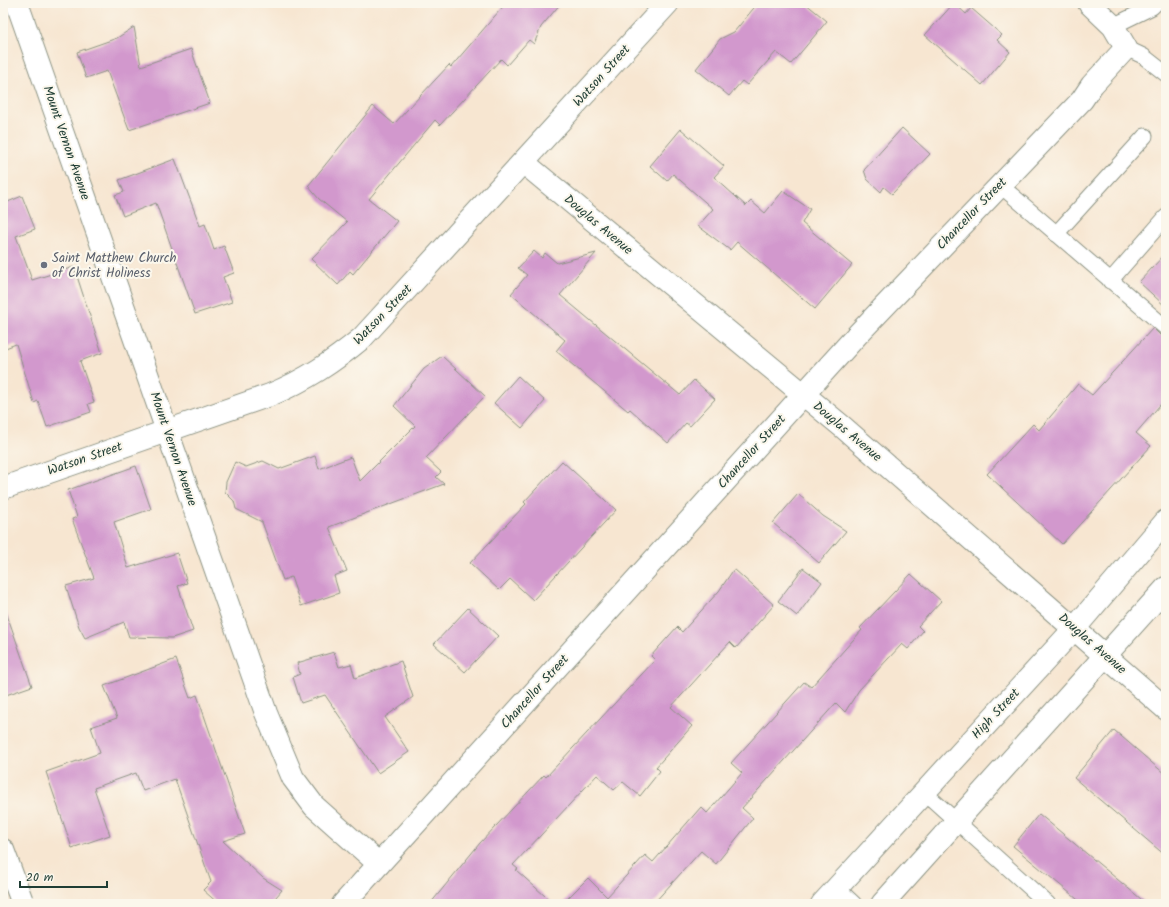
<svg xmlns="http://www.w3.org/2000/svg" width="1169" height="907" viewBox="0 0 1169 907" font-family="Kalam,sans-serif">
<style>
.building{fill:#d298cd}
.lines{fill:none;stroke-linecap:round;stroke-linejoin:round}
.service-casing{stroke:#8b9282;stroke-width:17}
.minor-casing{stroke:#8b9282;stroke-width:24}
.secondary-casing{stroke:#8b9282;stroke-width:24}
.service{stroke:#fff;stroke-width:15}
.minor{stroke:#fff;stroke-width:22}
.secondary{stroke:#fff;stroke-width:22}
.worship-dot{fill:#6b7280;stroke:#fbf7ec;stroke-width:1.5}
.labels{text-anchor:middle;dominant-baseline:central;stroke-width:4;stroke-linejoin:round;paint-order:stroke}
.street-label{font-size:13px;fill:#1f3d34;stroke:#fbf7ec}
.worship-label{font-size:13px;fill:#5b616d;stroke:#fbf7ec;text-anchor:start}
</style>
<rect width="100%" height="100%" fill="#fbf7ec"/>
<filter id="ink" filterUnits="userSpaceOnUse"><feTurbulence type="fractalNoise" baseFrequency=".025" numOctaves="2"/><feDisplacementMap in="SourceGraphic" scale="8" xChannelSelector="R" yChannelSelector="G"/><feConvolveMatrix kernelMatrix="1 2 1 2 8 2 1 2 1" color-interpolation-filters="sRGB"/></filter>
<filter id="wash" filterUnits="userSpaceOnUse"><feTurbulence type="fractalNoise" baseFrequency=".012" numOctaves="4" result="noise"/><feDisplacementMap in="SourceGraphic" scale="16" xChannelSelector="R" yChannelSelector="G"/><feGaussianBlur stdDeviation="0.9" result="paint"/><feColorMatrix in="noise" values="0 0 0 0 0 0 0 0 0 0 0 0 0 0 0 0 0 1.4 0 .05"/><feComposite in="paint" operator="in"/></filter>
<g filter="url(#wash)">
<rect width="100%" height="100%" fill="#f7e6d1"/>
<g id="blocks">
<!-- building -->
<g class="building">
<path d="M506,3h55l-20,24 -7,17 -5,-4 -22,25 -6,-6 -61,66 -5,-5 -66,79 28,22 -44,53 -3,-3 -12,14 -27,-26 36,-37 -28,-23 -11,-13 65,-80 21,18 55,-59 2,2z"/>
<path d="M758,3h47l22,18 -36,43 -15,-12 -29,33 -5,-4 -13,15 -33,-27 24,-30 14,-7z"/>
<path d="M954,3l12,11 5,-6 31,27 -5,5 13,12 -28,33 -57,-50z"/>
<path d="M134,27l7,39 50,-17 19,54 -81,27 -22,-59 -21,7 -9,-26 40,-14z"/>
<path d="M902,128l28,26 -38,40 -8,-7 -3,5 -14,-13 -3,-9z"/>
<path d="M681,129l43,37 -10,11 32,29 5,-5 14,12 18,-22 27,18 -8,14 50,42 -37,44 -78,-67 -7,8 -32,-24 15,-17 -40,-35 -6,7 -17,-15z"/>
<path d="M175,159l25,67 5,-2 9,26 10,-4 10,27 -11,4 9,25 -37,12 -39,-111 -33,13 -8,-21 9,-3 -5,-12z"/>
<path d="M22,196l13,33 -19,7 16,44 42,-13 28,86 -22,8 14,41 -6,2 3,8 -44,15 -9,-26 -4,2 -18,-59 -13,5v-145z"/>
<path d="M534,251l8,7 3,-5 12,10 39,-10 -36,42 120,100 14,-15 21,19 -25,27 -4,-3 -18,20 -38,-34 -2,2 -72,-60 9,-11 -54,-46 16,-19 -9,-7z"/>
<path d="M1166,253v54l-27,-25z"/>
<path d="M1153,328l7,7 6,2v61l-30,35 15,13 -89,98 -75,-70 46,-50 6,6 39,-46 14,11z"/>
<path d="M442,356l43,40 -59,62 15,14 -5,5 8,7 -115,43 18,44 -13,5 5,17 -38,13 -10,-29 -8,3 -21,-58 -26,-13 -2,-8 -9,-9 1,-10 9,-20 11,5 17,-6 16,8 36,-13 4,13 32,-12 9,24 55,-55 -21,-20 30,-37z"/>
<path d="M518,376l27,25 -23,27 -28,-25z"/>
<path d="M562,461l54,49 -83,90 -23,-21 -11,11 -29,-27 56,-59 -2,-2z"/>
<path d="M136,466l15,43 -37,13 14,46 49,-15 10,30 -9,3 15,45 -21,7 -43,-1 -5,-15 -39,16 -6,-11 -13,-41 28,-8 -22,-59 5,-2 -9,-27z"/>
<path d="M798,494l25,22 23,15 -27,32 -46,-40z"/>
<path d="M803,568l19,14 -25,34 -19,-15z"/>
<path d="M734,569l40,36 -38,43 -6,-6 -59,65 21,19 -36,41 4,4 -20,25 -17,-14 -9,8 -17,-15 -84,90 5,4 -2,1 38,34h-124l50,-61 64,-68 2,2 109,-117 -4,-4 26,-29 5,5 37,-41z"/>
<path d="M911,574l30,27 -23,25 5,5 -15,18 -6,-5 -43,46 -14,22 -9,-9 -94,105 11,10 -37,46 -15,-13 -48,53h-91l26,-26 19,19 38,-42 8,7 48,-55 6,6 35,-40 -11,-10 73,-81 7,5 51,-57 -2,-2z"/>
<path d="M468,608l30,28 -33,36 -31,-28z"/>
<path d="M6,612l26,74 -29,10v-83z"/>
<path d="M334,652l5,15 12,-3 4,14 46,-17 12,36 -28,20 24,35 -31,21 -53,-78 -24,8 -8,-26 7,-3 -3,-11z"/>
<path d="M176,659l14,39 7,-3 48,139 -22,7 40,37 19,12 -12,14h-51l-16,-14 8,-8 -36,-103 -32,12 -7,-18 -42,15 16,47 -38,13 -26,-76 54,-19 -9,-26 26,-9 -13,-32z"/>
<path d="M1114,730l52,45v81l-92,-78z"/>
<path d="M1039,814l108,90h-64l-70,-58z"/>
</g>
</g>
</g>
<g filter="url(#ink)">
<use href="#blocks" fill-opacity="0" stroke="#8b9282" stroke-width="1"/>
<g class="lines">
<!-- service casing -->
<g class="service-casing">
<g id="service">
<path d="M1113,26l39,-19 4,-4"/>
<path d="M1126,48l17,8 23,18"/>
<path d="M1000,185l166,143"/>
<path d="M1056,234l89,-98"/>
<path d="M1110,281l56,-64"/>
<path d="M924,792l124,112"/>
<path d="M836,887l18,17"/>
</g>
</g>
<!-- minor casing -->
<g class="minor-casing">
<g id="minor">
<path d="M17,3l249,710 27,65 21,28 65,58"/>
<path d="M523,162l321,266 322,281"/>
<path d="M3,488l267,-93c36,-15 63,-33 92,-57l306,-335"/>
<path d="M3,850l20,54"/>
<path d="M343,904l515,-570 224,-234 10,-15 34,-37 -13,-22 -24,-23"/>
</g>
</g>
<!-- secondary casing -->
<g class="secondary-casing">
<g id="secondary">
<path d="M822,904l252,-275 92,-108"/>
<path d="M882,904l284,-316"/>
</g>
</g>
<!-- service -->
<use href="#service" class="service"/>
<!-- minor -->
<use href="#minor" class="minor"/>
<!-- secondary -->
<use href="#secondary" class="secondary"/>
</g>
</g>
<!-- markers -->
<circle class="worship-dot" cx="44" cy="265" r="4"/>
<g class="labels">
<!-- street labels -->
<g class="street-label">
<text transform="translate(602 76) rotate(-48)">Watson Street</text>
<text transform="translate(66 143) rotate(71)">Mount Vernon Avenue</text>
<text transform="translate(972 214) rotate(-46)">Chancellor Street</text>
<text transform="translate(598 225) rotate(40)">Douglas Avenue</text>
<text transform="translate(383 315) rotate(-46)">Watson Street</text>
<text transform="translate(847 432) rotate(40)">Douglas Avenue</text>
<text transform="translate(173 449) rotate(71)">Mount Vernon Avenue</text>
<text transform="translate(752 452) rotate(-48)">Chancellor Street</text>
<text transform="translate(85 459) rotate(-19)">Watson Street</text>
<text transform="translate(1092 644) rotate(41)">Douglas Avenue</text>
<text transform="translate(535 692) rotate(-48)">Chancellor Street</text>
<text transform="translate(996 714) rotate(-47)">High Street</text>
</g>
<!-- worship labels -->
<g class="worship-label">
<text x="52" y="258">Saint Matthew Church<tspan x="52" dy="15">of Christ Holiness</tspan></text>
</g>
</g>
<!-- margin -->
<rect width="1169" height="907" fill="none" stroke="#fbf7ec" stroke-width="16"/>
<!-- scale -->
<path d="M20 881v6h87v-6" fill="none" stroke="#1f3d34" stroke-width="2"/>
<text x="26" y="881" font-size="12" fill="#1f3d34" stroke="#fbf7ec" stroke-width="3" paint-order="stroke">20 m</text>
</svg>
